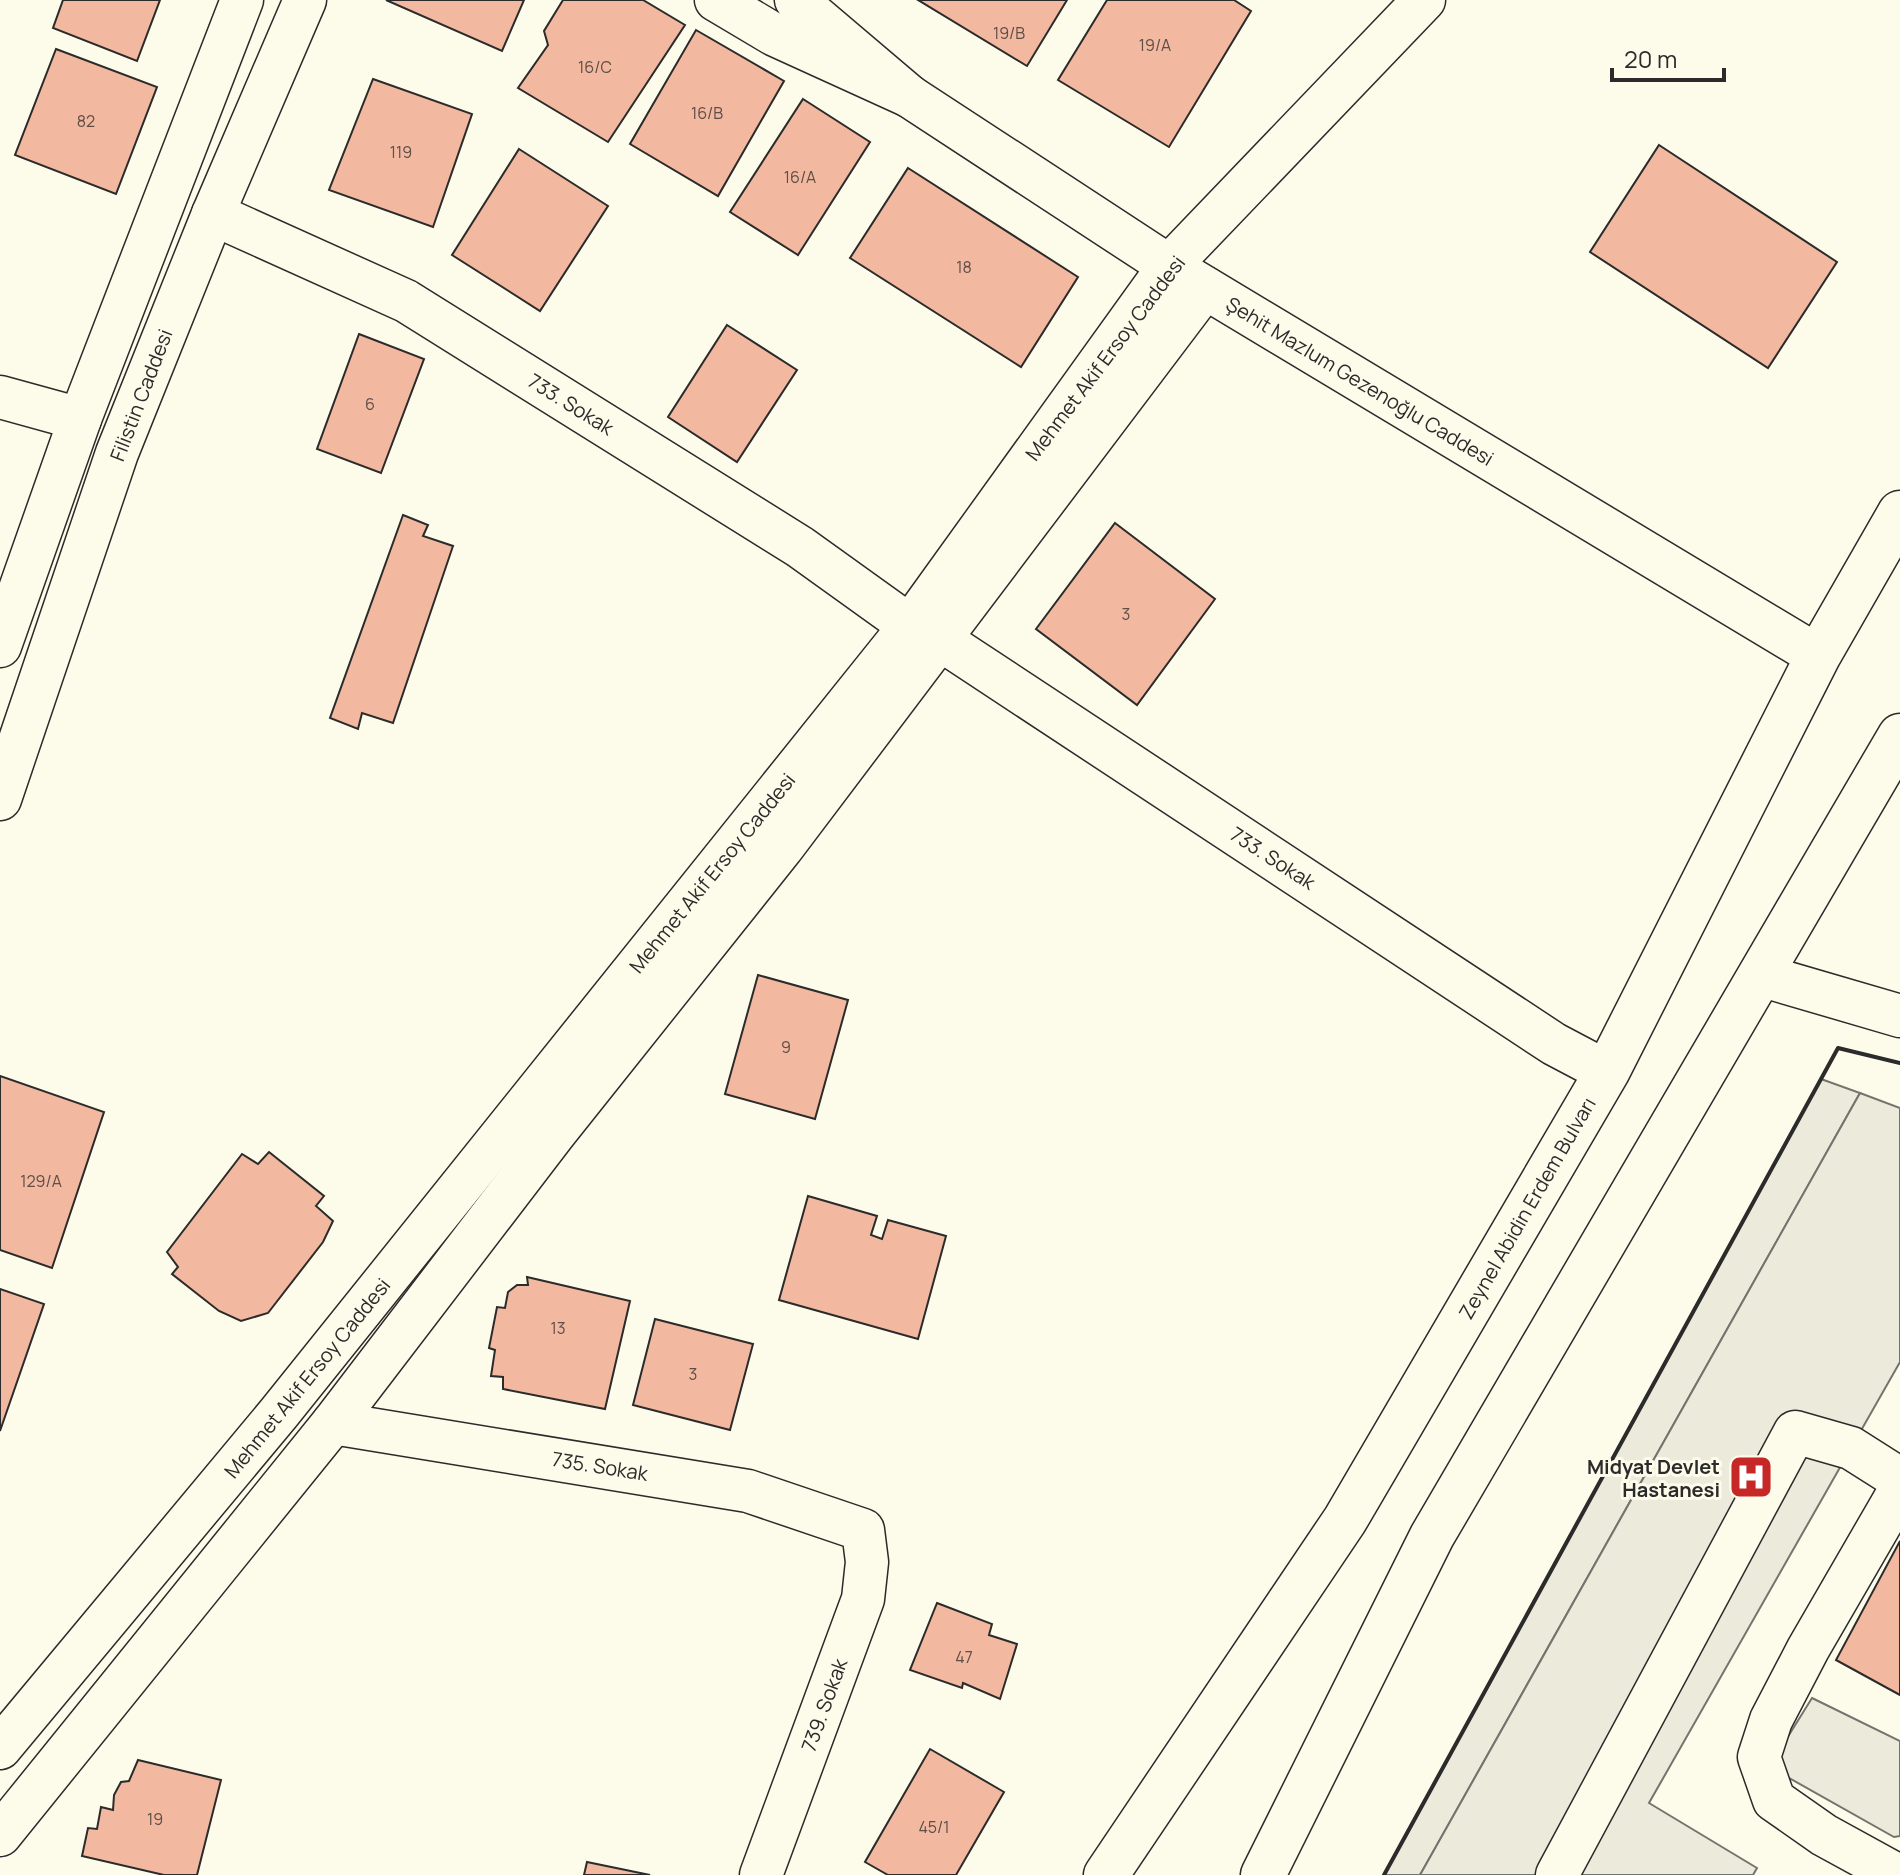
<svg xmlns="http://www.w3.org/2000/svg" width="1900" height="1875" viewBox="0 0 1900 1875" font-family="Manrope,sans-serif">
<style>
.green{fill:#ecebdb;stroke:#74746e;stroke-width:2}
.parking{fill:#eceadb;stroke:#74746e;stroke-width:2}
.building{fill:#f2b8a0;stroke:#2b2b2b;stroke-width:2}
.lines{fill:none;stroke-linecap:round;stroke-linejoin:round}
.minor-casing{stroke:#2b2b2b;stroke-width:45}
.major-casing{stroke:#2b2b2b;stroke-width:47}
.minor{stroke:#fdfbea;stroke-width:42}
.major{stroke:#fdfbea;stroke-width:44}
.wall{stroke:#2b2b2b;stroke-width:4}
.labels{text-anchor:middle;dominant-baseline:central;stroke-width:6;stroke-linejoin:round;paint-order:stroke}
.number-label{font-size:16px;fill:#5d4e48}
.street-label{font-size:20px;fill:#2b2b2b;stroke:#fdfbea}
.poi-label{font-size:20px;font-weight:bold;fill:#2b2b2b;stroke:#fdfbea;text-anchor:end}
</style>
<rect width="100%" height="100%" fill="#fdfbea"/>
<!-- green -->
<g class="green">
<path d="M1821,1079l39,14 -440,782h-36z"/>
<path d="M1812,1698l88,43v95l-6,1 -112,-63 -8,-15z"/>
</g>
<!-- parking -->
<path class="parking" d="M1860,1093l40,15v254l-251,441 108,65 -4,7h-333z"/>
<!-- building -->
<g class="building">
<path d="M63,0h97l-23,61 -84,-33z"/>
<path d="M386,0h138l-22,51z"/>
<path d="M563,0h80l42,25 -77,117 -90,-54 30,-43 -4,-14z"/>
<path d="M918,0h149l-40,66z"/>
<path d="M1107,0h127l17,11 -82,136 -111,-67z"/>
<path d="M696,30l88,51 -66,115 -88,-52z"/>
<path d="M56,49l101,38 -41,107 -101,-39z"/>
<path d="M373,79l99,35 -39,113 -104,-37z"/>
<path d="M803,99l67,43 -72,113 -68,-43z"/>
<path d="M1659,145l178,117 -69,106 -178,-116z"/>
<path d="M519,149l89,57 -68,105 -88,-56z"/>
<path d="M908,168l170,109 -57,90 -171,-109z"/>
<path d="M727,325l70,45 -60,92 -69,-45z"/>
<path d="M359,334l65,25 -43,114 -64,-24z"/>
<path d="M403,515l25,10 -5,11 30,10 -60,177 -31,-10 -4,16 -28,-11z"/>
<path d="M1115,523l100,76 -78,106 -101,-76z"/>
<path d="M758,975l90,25 -33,119 -90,-25z"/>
<path d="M0,1076l104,36 -52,156 -52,-18z"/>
<path d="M269,1152l55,44 -8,10 17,15 -10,21 -55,71 -27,8 -22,-10 -47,-37 6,-7 -11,-15 75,-98 16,10z"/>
<path d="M808,1196l69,20 -6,19 11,4 6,-19 58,16 -28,103 -139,-39z"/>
<path d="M527,1277l103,24 -25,108 -102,-20v-12l-12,-1 4,-26 -6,-2 8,-41 8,1 3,-16 9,-7h11z"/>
<path d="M0,1289l44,15 -44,127z"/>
<path d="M655,1319l98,25 -23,86 -97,-25z"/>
<path d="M1900,1541v154l-64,-35z"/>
<path d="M937,1603l55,21 -3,11 28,9 -17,55 -37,-16 -1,5 -52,-18z"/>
<path d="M930,1749l74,43 -48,83h-68l-23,-13z"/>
<path d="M138,1760l83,20 -24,95h-33l-82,-19 6,-28 9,1 4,-22 12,3 1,-15 7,-13 8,-1z"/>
<path d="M587,1862l63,13h-66z"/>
</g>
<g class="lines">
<!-- minor casing -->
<g class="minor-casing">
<g id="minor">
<path d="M716,0l59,35 134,61 -113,-96"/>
<path d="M909,96l260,170 649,390"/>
<path d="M213,214l193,87 394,246 110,79"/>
<path d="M0,397l80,22"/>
<path d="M941,640l613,404 53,28"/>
<path d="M0,646l80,-227 162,-419"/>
<path d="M0,799l117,-346 96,-239 92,-214"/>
<path d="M1760,975l140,41"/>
<path d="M333,1423l415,68 115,39 4,32 -4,37 -102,276"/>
<path d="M0,1748l279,-335 631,-787 259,-360 255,-266"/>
<path d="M0,1835l333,-412 221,-289 228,-286 423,-560"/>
<path d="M1557,1875l238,-443 56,16 49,31"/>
<path d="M1897,1875l-73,-40 -50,-35 -15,-43 12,-37 37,-71 92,-159"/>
</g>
</g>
<!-- major casing -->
<g class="major-casing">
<g id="major">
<path d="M1106,1875l239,-355 262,-448 211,-416 82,-143"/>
<path d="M1263,1875l169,-339 468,-800"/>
</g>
</g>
<!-- minor -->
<use href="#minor" class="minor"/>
<!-- major -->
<use href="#major" class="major"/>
<!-- wall -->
<path class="wall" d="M1384,1875l454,-827 62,15"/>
</g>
<!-- icons -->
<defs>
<g id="hospital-square" transform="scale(2.3)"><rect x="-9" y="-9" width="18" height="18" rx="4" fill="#c62828" stroke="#fdfbea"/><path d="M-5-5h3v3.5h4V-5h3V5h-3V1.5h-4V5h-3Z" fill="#fff"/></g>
</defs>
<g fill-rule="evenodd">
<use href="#hospital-square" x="1751" y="1477"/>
</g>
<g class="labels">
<!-- number labels -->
<g class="number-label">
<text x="1009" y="33">19/B</text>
<text x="1155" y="45">19/A</text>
<text x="595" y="67">16/C</text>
<text x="707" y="113">16/B</text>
<text x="86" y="121">82</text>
<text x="401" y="152">119</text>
<text x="800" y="177">16/A</text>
<text x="964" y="267">18</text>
<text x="370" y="404">6</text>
<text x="1126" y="614">3</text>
<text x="786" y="1047">9</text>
<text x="41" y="1181">129/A</text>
<text x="558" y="1328">13</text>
<text x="693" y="1374">3</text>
<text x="964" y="1657">47</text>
<text x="155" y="1819">19</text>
<text x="934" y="1827">45/1</text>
</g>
<!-- street labels -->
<g class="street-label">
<text transform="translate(1105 358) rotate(-53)">Mehmet Akif Ersoy Caddesi</text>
<text transform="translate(1360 381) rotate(31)">Şehit Mazlum Gezenoğlu Caddesi</text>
<text transform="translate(141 395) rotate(-69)">Filistin Caddesi</text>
<text transform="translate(571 404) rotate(32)">733. Sokak</text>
<text transform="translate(1273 858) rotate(33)">733. Sokak</text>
<text transform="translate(712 873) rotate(-51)">Mehmet Akif Ersoy Caddesi</text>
<text transform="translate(1527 1208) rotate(-60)">Zeynel Abidin Erdem Bulvarı</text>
<text transform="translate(307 1378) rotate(-51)">Mehmet Akif Ersoy Caddesi</text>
<text transform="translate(600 1466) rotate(9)">735. Sokak</text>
<text transform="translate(824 1705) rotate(-70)">739. Sokak</text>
</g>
<!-- poi labels -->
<g class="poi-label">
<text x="1720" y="1466">Midyat Devlet<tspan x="1720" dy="23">Hastanesi</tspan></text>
</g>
</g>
<!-- scale -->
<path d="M1612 68v12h112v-12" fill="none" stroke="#2b2b2b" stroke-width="4"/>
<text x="1624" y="68" font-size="24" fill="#2b2b2b" stroke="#fdfbea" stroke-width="6" paint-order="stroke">20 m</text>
</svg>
